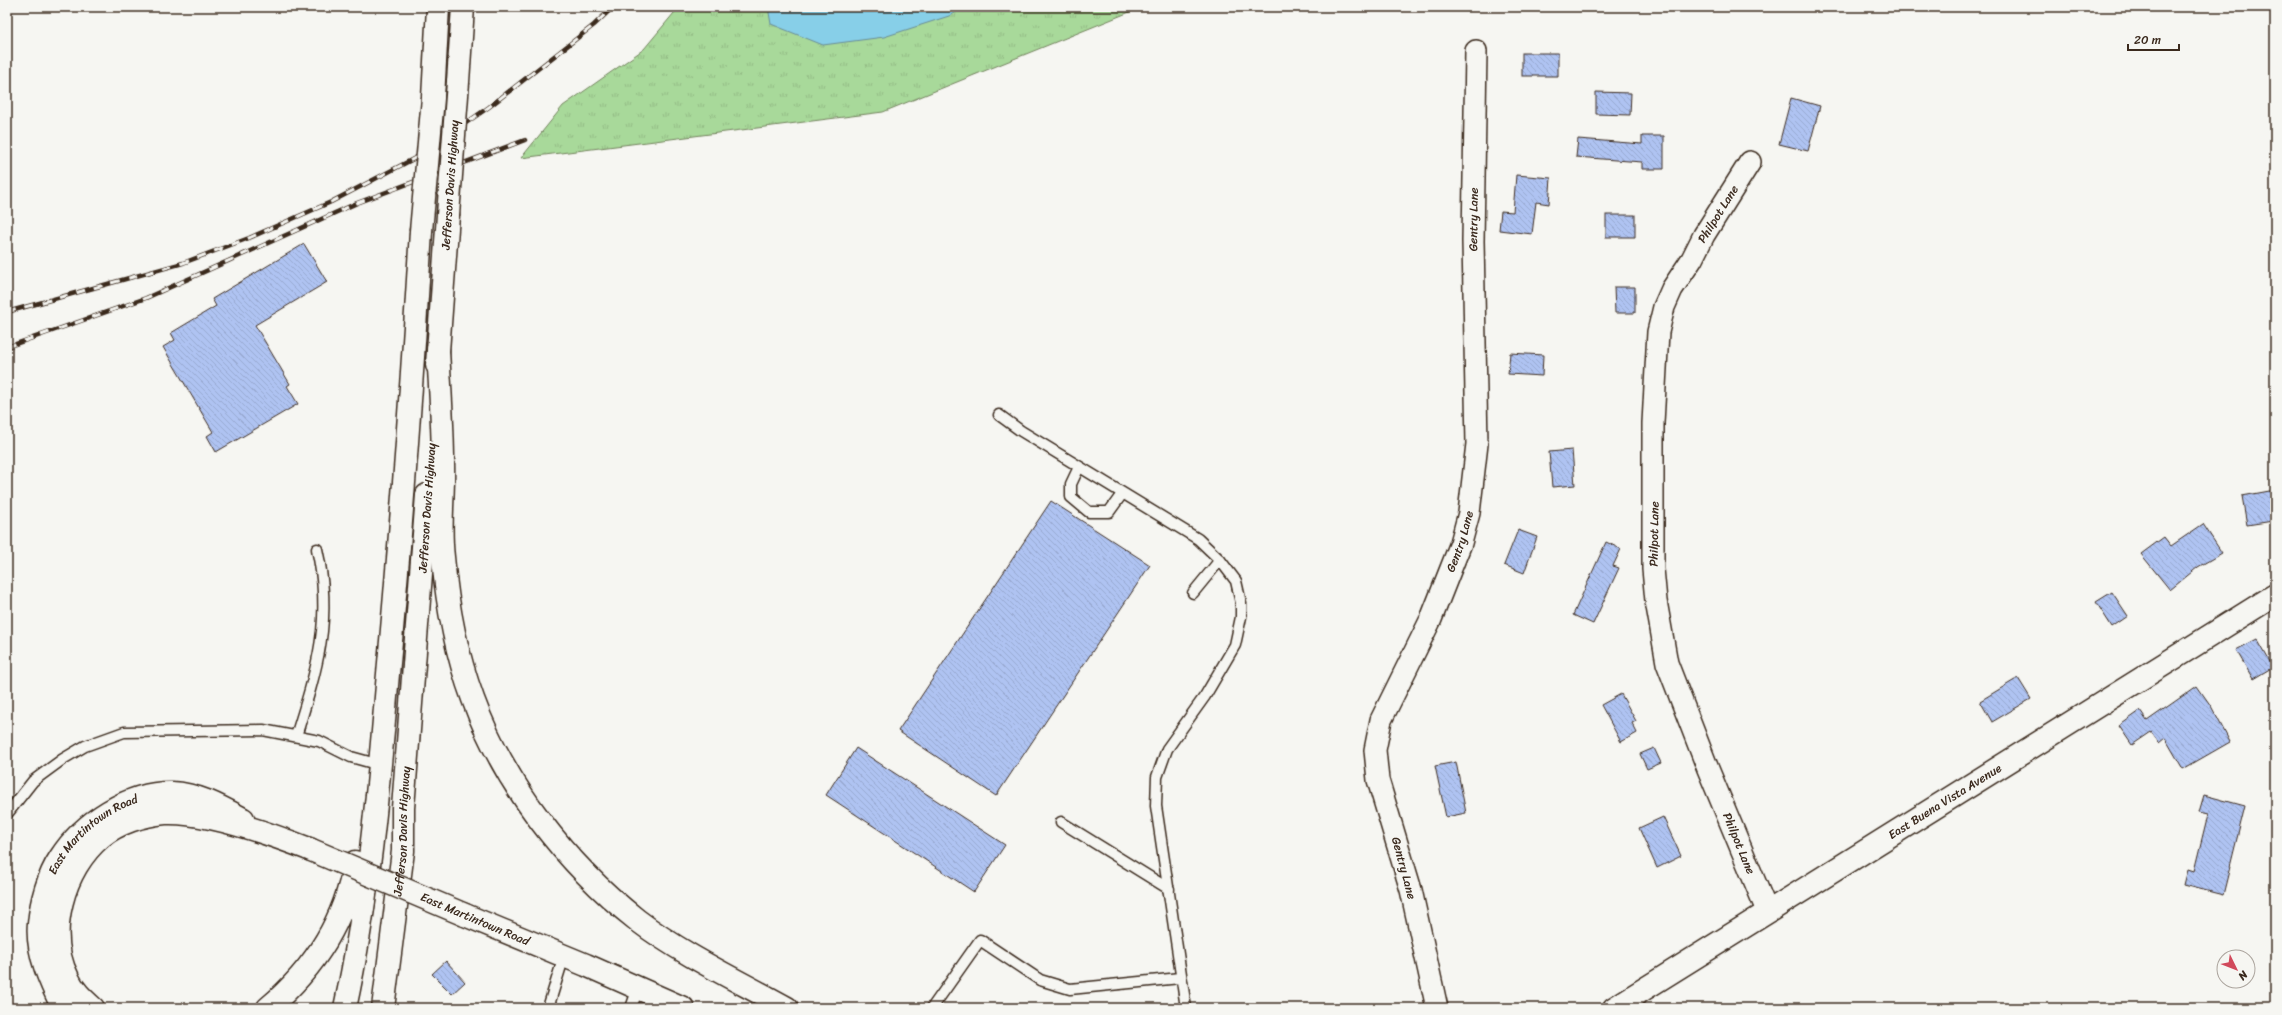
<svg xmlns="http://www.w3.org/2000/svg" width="2282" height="1015" viewBox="0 0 2282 1015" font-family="Sriracha,sans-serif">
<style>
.grass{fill:url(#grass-tufts);stroke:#72825c}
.water{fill:#87cfe8;stroke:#698d97}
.building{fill:url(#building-back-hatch);stroke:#3b2a1e}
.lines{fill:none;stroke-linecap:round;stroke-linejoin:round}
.service-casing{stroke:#3b2a1e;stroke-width:13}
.minor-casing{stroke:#3b2a1e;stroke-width:24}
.secondary-casing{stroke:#3b2a1e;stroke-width:25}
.primary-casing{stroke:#3b2a1e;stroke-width:25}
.trunk-casing{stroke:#3b2a1e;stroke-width:25}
.service{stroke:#f6f6f2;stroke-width:10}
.minor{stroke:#f6f6f2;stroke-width:21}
.secondary{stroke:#f6f6f2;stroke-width:22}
.primary{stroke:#f6f6f2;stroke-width:22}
.trunk{stroke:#f6f6f2;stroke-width:22}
.rail-casing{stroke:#3b2a1e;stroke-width:4.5}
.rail{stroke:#f6f6f2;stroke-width:3;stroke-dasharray:9;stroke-linecap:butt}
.primary-bridge-casing{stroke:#3b2a1e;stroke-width:25;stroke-linecap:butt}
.trunk-bridge-casing{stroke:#3b2a1e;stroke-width:25;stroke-linecap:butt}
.primary-bridge{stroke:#f6f6f2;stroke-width:22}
.trunk-bridge{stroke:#f6f6f2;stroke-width:22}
.labels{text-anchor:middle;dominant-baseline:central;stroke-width:4;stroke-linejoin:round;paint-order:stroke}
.street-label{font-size:12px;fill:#3b2a1e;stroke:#f6f6f2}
</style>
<defs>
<pattern id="grass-tufts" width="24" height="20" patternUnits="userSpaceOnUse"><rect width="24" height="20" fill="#a8d99a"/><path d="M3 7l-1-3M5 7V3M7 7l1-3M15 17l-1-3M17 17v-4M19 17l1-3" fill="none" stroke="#92ba84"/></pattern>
<pattern id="building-back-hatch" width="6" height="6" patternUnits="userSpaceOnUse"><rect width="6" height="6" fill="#afc3f2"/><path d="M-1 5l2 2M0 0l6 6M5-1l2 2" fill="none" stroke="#97a8cf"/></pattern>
</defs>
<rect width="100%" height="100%" fill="#f6f6f2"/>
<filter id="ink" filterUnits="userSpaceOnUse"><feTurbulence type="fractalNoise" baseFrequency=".025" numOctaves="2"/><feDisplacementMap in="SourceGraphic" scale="8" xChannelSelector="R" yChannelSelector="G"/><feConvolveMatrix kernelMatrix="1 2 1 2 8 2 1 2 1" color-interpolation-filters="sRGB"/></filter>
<g filter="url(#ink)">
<!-- grass -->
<path class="grass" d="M679,7h463l-259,105 -362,46 42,-52 81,-57z"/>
<!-- water -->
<path class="water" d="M768,7h197l-16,9 -65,21 -61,8 -52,-21z"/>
<!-- building -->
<g class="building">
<rect x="1522" y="53" width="36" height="23"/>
<path d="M1596,92l35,1 -1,22 -34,-1z"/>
<path d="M1791,98l29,8 -12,45 -29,-7z"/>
<path d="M1642,136h22v33h-22v-7l-66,-5 2,-18 64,5z"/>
<path d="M1516,175l35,3 -2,26 -13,-2 -4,32 -33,-4 2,-19 12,1z"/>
<rect x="1606" y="215" width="29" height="22"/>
<path d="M304,244l23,38 -72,43 35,59 -3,2 11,18 -82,48 -9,-16 6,-4 -50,-85 12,-7 -4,-7 45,-27 -4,-7z"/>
<path d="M1614,287h21v26h-20z"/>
<path d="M1510,353l33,2 -1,21 -34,-2z"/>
<path d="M1572,450l3,35 -23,2 -3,-35z"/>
<path d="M2275,490v20l-4,1 2,10 -26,4 -5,-29z"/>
<path d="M1051,501l99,64 -154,231 -98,-65z"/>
<path d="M2203,524l19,29 -24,14 -28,23 -29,-36 23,-17 7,9z"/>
<path d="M1518,530l19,7 -13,36 -20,-8z"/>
<path d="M1606,542l15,7 -8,17 6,2 -26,56 -20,-9z"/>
<path d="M2112,592l16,24 -16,11 -16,-25z"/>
<path d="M2257,639l16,28 -20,12 -17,-29z"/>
<path d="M2018,678l13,21 -39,23 -12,-21z"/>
<path d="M2197,686l14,20 19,36 -47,27 -18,-31 -6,5 -8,-11 -19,13 -13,-19 21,-15 7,10z"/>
<path d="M1621,694l15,27 -4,2 5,10 -16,9 -20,-37z"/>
<path d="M856,748l149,97 -31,47 -148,-97z"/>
<path d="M1654,748l7,15 -14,6 -7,-15z"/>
<path d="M1456,762l10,51 -20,4 -11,-51z"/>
<path d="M2204,795l41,11 -22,89 -39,-10 4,-16 6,2 14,-57 -9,-2z"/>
<path d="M1663,817l18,39 -24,12 -18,-40z"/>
<path d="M446,961l19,21 -13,12 -20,-20z"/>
</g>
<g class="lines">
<!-- service casing -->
<g class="service-casing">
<g id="service">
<path d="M999,415l22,16 177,108 22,21 16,21 5,22v14l-6,28 -30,51 -38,53 -10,28 -1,29 30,202"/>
<path d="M1079,467l-8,17v13l18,15h20l13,-18"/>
<path d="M1193,593l27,-33"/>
<path d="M296,736c21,-67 37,-117 21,-187"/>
<path d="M7,814l26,-33 30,-22 22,-13 39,-14 139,-2 56,11 32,16 29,8"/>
<path d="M1061,822l108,67"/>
<path d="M548,1008l16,-52"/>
<path d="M631,1008l7,-20"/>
<path d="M932,1008l48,-68 60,40 30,9 110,-11"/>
</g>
</g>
<!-- minor casing -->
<g class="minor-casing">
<g id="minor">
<path id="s1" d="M1750,162l-46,73 -12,24 -20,30 -8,18 -6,25 -5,91v146l3,32 11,62 41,106 59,142"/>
<path id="s2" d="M1437,1008l-26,-118 -33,-110 -3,-30 6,-30 50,-101 30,-76 8,-30 8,-69 -4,-203 3,-190"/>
</g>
</g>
<!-- secondary casing -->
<g class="secondary-casing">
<g id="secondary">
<path id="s3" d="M1614,1008l661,-413"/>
</g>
</g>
<!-- primary casing -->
<g class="primary-casing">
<g id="primary">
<path d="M465,915l121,50 97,43"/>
<path id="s4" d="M63,1008c-12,-24 -27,-56 -24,-84 2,-22 9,-48 21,-66 23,-36 69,-66 112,-65 26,1 49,14 71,26"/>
<path d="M93,1008c-10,-9 -20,-18 -25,-30 -23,-45 -5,-109 33,-141 17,-14 42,-22 64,-24 42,-2 105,21 144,36"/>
</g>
</g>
<!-- trunk casing -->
<g class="trunk-casing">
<g id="trunk">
<path d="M458,82l5,-75"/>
<path d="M433,98l5,-91"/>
<path d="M438,350c2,38 5,76 5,114 1,31 -4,61 0,93 4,47 13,96 30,142 31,85 93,165 164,221 46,35 100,60 150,88"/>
<path d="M437,365l11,-150"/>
<path d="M268,1008c46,-39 77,-86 87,-146"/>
<path d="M345,1008c23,-106 33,-215 42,-323 14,-151 25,-302 34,-454"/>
<path id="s5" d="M383,1008l20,-157v-43l24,-313"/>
</g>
</g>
<!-- service -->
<use href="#service" class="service"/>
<!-- minor -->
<use href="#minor" class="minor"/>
<!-- secondary -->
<use href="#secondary" class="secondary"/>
<!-- primary -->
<use href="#primary" class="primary"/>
<!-- trunk -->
<use href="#trunk" class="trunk"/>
<!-- rail casing -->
<g class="rail-casing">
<g id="rail">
<path d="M7,312l176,-49 66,-25 82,-36 86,-45 72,-50 105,-82 19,-18"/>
<path d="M7,347l139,-49 211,-95 168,-63"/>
</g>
</g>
<!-- rail -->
<use href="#rail" class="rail"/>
<!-- primary-bridge casing -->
<g class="primary-bridge-casing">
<path id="primary-bridge" d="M309,849l156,66"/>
</g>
<!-- trunk-bridge casing -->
<g class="trunk-bridge-casing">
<g id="trunk-bridge">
<path d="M448,215l10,-133"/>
<path d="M421,231l12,-133"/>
</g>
</g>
<!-- primary-bridge -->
<use href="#primary-bridge" class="primary-bridge"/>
<!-- trunk-bridge -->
<use href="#trunk-bridge" class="trunk-bridge"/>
</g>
</g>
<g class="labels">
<!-- street labels -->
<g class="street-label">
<text transform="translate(450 185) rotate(-86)">Jefferson Davis Highway</text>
<text transform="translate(1718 214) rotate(-58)">Philpot Lane</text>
<text stroke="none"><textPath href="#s2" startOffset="816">Gentry Lane</textPath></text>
<text transform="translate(427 508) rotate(-86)">Jefferson Davis Highway</text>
<text transform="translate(1654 534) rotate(-89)">Philpot Lane</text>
<text stroke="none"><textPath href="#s2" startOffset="492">Gentry Lane</textPath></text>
<text stroke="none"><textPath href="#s3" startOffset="390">East Buena Vista Avenue</textPath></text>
<text stroke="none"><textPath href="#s5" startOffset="178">Jefferson Davis Highway</textPath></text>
<text stroke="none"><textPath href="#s4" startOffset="199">East Martintown Road</textPath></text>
<text stroke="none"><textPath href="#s1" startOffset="721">Philpot Lane</textPath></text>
<text transform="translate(1404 868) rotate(75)">Gentry Lane</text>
<text transform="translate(475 919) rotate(23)">East Martintown Road</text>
</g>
</g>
<!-- margin -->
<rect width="2282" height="1015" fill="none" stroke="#f6f6f2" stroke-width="24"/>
<rect x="12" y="12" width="2258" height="991" fill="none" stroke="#3b2a1e" stroke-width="1.5" filter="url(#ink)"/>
<!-- north arrow -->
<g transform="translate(2236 969) rotate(133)"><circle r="19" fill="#f6f6f2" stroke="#aba49d"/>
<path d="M0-3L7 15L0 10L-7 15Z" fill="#d1495b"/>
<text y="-6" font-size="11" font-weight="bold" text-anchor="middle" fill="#3b2a1e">N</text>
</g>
<!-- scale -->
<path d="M2128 44v6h51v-6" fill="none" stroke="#3b2a1e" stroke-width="2"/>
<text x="2134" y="44" font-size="12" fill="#3b2a1e" stroke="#f6f6f2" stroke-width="3" paint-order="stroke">20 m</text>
</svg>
